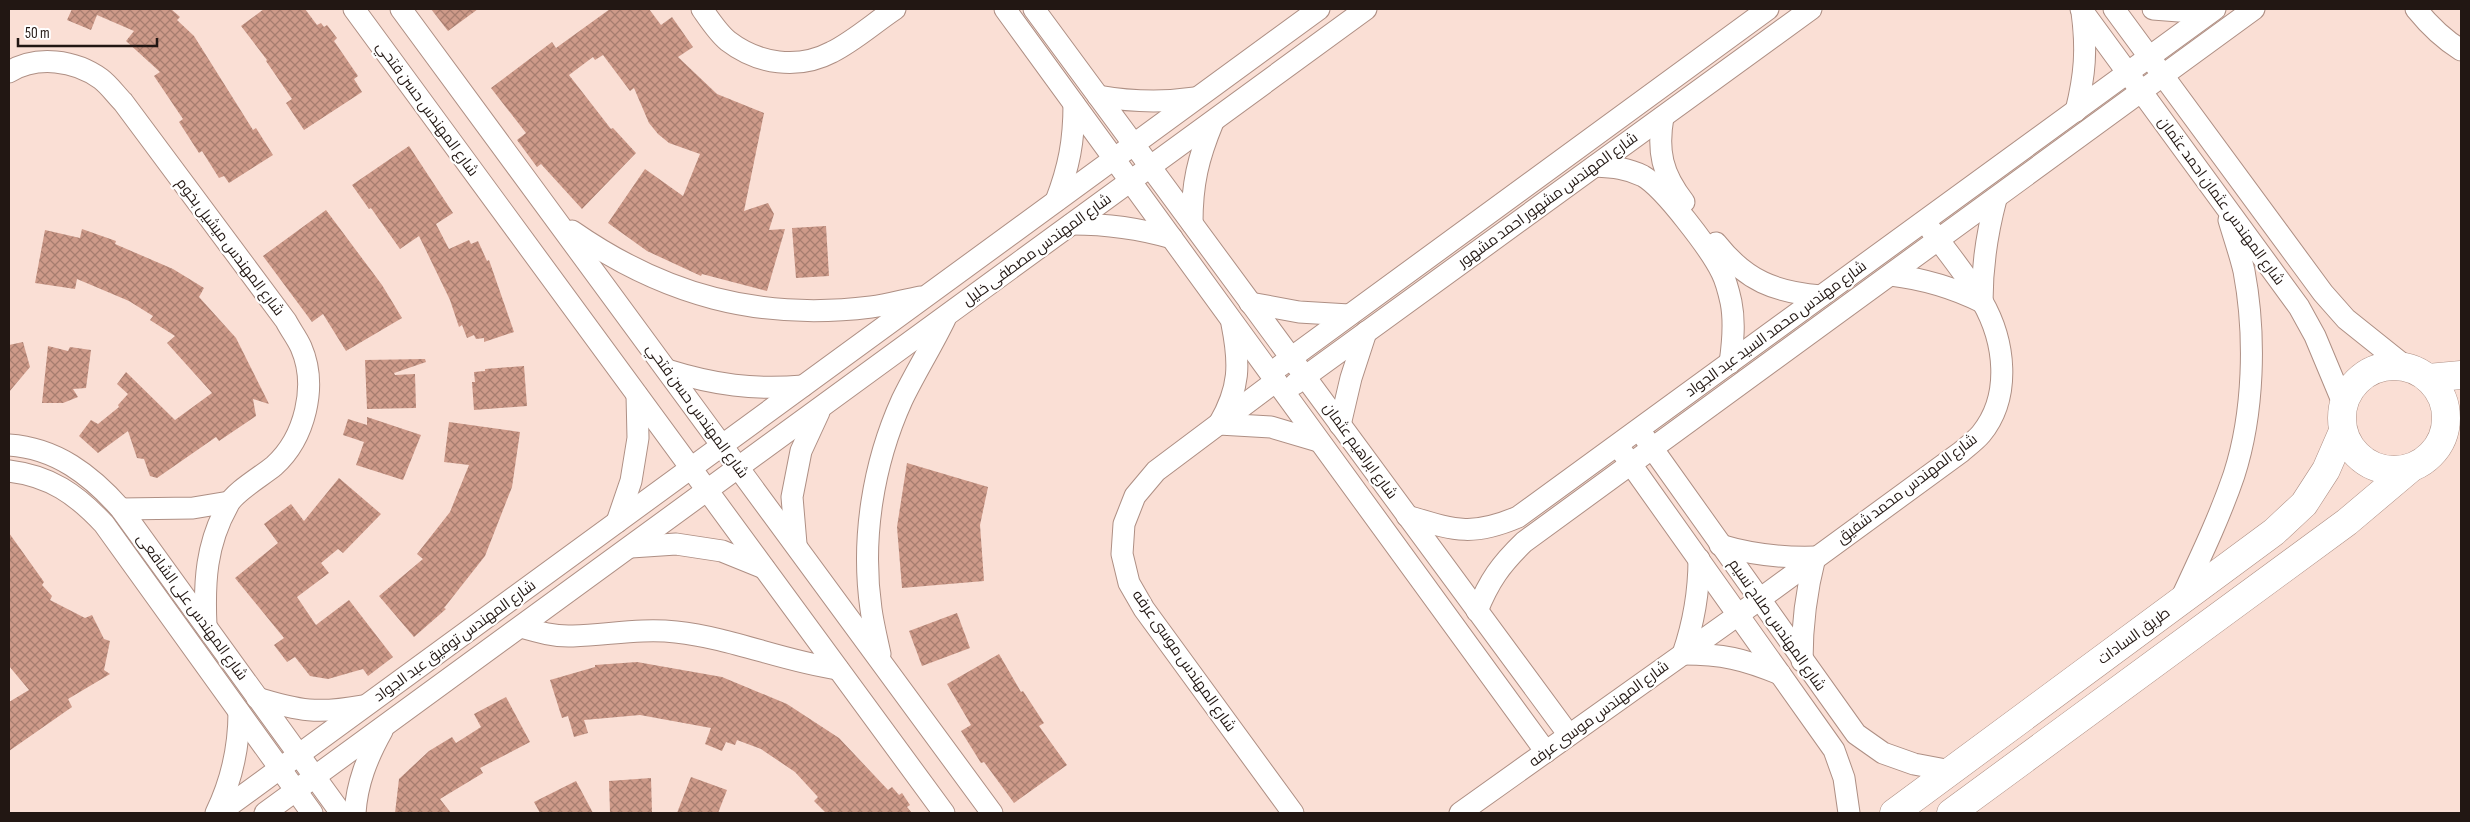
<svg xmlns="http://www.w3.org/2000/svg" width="2470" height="822" viewBox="0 0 2470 822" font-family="'Sofia Sans Condensed',Cairo,sans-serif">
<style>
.building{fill:url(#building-cross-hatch)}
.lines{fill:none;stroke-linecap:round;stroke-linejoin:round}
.minor-casing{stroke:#ae8f84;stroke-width:23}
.secondary-casing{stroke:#ae8f84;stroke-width:29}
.minor{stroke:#fff;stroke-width:21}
.secondary{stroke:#fff;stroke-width:28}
.labels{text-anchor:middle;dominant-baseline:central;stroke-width:4.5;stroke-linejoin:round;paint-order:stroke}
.street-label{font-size:15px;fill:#221713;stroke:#fff}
</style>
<defs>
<pattern id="building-cross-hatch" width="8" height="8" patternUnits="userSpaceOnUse" patternTransform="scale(1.25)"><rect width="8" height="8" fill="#ce9a89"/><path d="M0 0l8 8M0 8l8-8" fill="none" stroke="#a77d6f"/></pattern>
</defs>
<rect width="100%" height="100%" fill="#fadfd5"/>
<!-- building -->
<g class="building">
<path d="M72,9h99l9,8 -3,3 17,16 59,94 3,-2 17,27 -44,28 -5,-7 -5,2 -17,-27 -3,2 -20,-31 4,-3 -29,-43 6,-4 -34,-31 8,-10 -37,-16 -6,15 -24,-10z"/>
<path d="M264,9h41l12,16 4,-2 3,4 3,-2 10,13 -3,3 24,35 -4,3 8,13 -58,38 -18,-27 6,-4 -26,-38 1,-1 -26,-34z"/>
<path d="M431,9h47l-30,22z"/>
<path d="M610,9h39l12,16 11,-8 21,30 -15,10 39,37 47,19 -20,98 24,-8 6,11 -5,16 16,-1 -18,62 -65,-17 -1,2 -54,-25 -39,-28 37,-54 38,27 17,-42 -31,-11 -11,-9 -9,-11 -15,-35 -4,3 -27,-36 -8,5 -2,-3 -24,18 42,54 2,-1 23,25 -54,56 -41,-45 -4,3 -20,-27 9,-7 -35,-45 61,-46 4,6z"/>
<path d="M409,146l44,67 -17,11 13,25 20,-9 2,4 7,-3 9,20 2,-1 25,72 -30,10v-4l-8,1 -2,-4 -7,3 -5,-13 -3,2 -9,-27 -31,-64 -19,13 -29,-41 -2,1 -17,-24z"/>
<path d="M326,210l56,75 20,33 -56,33 -23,-37 -11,8 -49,-66z"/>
<path d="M826,226l3,50 -33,2 -4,-50z"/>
<path d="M82,229l34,12 -1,3 58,25 31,19 -5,9 37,41 33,66 -16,-5 3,17 -37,25 -3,-4 -59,41 -7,-2 -6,-17 -7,-1 -9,-27 -30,22 -19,-17 12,-16 7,4 21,-17 -1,-2 10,-11 -11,-10 9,-12 49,48 37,-27 -45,-50 8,-7 -25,-16 3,-4 -24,-15 -52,-22 -2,10 -40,-6 10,-53 35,8z"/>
<path d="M23,342l7,25 -21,25v-47z"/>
<path d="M48,346l20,5 2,-4 21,3 -5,38 -13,1 5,8 -15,6h-21z"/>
<path d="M425,359l1,3 -32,11 1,2 20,-1 1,34 -49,1 -2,-49z"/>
<path d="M524,366l3,40 -53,4 -2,-28h3l-1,-10 11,-1v-2z"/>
<path d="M367,417l54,18 -18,45 -47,-15 8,-23 -21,-7 5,-16 19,6z"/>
<path d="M449,422l71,10 -8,55 -27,69 -41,52 2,1 -32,28 -35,-41 44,-37 -6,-5 33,-42 19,-47 -25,-3z"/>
<path d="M907,463l81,24 -8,38 4,56 -82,7 -5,-61z"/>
<path d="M339,478l42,36 -38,39 -5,-4 -17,14 8,10 -32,24 19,28 33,-25 44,57 -25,19 -5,-7 -35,10 -18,-3 -15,-19 -8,5 -13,-17 10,-7 -49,-60 43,-35 -14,-19 27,-20 13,17z"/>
<path d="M9,533l35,49 -2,3 10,11 -2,4 35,18 7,-3 12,24 6,2 -6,29 6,4 -42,25 4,8 -63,44v-49l20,-12 -20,-24z"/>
<path d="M957,613l13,35 -48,18 -13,-35z"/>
<path d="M999,654l22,38 2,-1 21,32 -5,3 28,39 -53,38 -30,-41 -3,1 -20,-32 10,-6 -24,-41z"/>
<path d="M637,662l85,15 65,27 52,34 49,52 4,-3 7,8 3,-2 8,12 -3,2 5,6h-86l-12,-12 4,-4 -23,-25 -34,-23 -24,-9 -2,5 -9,-3 -4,9 -17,-7 6,-16 -71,-13 -56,5 4,13 -14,4 -6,-21 -6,2 -12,-38 45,-13v-2z"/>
<path d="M506,697l24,45 -50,26 3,5 -43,26 11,14h-56l4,-34 30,-28 23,-14 4,6 25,-16 -7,-13z"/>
<path d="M691,777l36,13 -9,23h-41z"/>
<path d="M651,778l1,35h-42l-1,-32z"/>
<path d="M576,781l17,32h-53l-6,-11z"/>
</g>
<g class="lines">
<!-- minor casing -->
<g class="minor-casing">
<g id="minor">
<path d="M354,9l590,804"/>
<path d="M401,9l591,804"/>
<path d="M702,9c7,10 16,24 26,32 30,23 70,29 104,11 22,-11 42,-29 63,-43"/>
<path d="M1005,9l541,743"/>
<path d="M1034,9l535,726"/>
<path d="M2081,9l218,298 16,29 28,67"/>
<path d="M2114,9l209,284 23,26 60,48"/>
<path d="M2153,9l26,2 32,-2"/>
<path d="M2416,9c13,16 27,30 45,41"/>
<path d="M9,72c28,-17 66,-12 92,7 8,6 15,16 22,23l163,219c4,8 11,17 15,26 17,39 4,91 -27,119 -12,10 -40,26 -46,39 -22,39 -24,77 -22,121"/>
<path d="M1098,96c34,6 63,7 97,2"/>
<path d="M2076,111c9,-36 11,-62 6,-99"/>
<path d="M1663,117c-6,34 -1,57 21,85"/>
<path d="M1595,166c18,1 32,2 48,10 21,12 68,74 79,97 4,8 7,20 9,29 4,20 2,40 -1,61"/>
<path d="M1056,201c13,-34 18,-60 18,-97"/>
<path d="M1192,223c0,-39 6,-65 21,-101"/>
<path d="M1072,224c36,0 66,4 100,14"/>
<path d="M572,231c92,64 187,90 299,76 17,-2 33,-7 49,-10"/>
<path d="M1716,243c30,38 59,49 105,53"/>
<path d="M1891,275c33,4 61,12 91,27 0,-36 5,-69 14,-103"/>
<path d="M1250,303l49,9 50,3"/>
<path d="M1232,324c8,40 8,64 -13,100l52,3 47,14"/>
<path d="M1280,366l488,-357"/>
<path d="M667,370c48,15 86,20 136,16"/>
<path d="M1276,381l-120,90 -21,25 -11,28 -2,30 7,29 15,26 149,204"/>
<path d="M1295,384l516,-375"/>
<path d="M1340,425l11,-47 15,-46"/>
<path d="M1645,438l211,296 27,19 31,11 37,7"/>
<path d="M9,445c47,3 82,30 112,64l220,304"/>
<path d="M1623,453l211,297 10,28 5,35"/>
<path d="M9,471c41,5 67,23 95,53l208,289"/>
<path d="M121,509l72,-1 36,-6"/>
<path d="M1407,516c47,14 64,21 111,1l697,-508"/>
<path d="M617,522l14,-41 7,-43 -1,-43"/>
<path d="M796,544l-4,-47 9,-46 18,-39"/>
<path d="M1720,545c33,10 62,13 95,12 -9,35 -13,68 -13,104"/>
<path d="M631,547l45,-3 46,7 42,17"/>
<path d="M1699,559c0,34 -5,63 -16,95 39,0 61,5 97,20"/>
<path d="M2180,601c19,-41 39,-82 54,-126 20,-62 22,-140 10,-204 -4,-17 -10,-34 -15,-51"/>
<path d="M1477,611c12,-30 24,-47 47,-69l730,-533"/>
<path d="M521,627c17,5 34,10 52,9 35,-1 68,-8 103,-4 56,6 106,29 162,37"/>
<path d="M880,654c-3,-14 -7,-30 -9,-45 -10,-70 2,-145 31,-209 13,-27 30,-54 43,-81"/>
<path d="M257,698c42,13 61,16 105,8"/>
<path d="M216,813c16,-33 23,-64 23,-101"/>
<path d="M219,813l1100,-804"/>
<path d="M265,813l1101,-804"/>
<path d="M355,813c2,-30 12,-55 27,-82"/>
<path d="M1460,813l278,-198 223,-163c7,-6 15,-12 20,-18 31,-38 24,-93 1,-133 -15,-25 -34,-48 -51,-71"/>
</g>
</g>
<!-- secondary casing -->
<g class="secondary-casing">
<g id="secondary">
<circle cx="2394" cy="418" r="52"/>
<path d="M2428,378l33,-3"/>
<path d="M1894,813l380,-281 30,-28 22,-34 17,-39"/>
<path d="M1951,813l396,-291 64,-54"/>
</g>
</g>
<!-- minor -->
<use href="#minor" class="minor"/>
<!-- secondary -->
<use href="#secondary" class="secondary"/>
</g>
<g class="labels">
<!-- street labels -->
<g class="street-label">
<text transform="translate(427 109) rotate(54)">شارع المهندس حسن فتحي</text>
<text transform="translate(1548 200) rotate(-36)">شارع المهندس مشهور احمد مشهور</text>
<text transform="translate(2221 201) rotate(54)">شارع المهندس عثمان احمد عثمان</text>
<text transform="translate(230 247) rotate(53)">شارع المهندس ميشيل بخوم</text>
<text transform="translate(1037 250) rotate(-36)">شارع المهندس مصطفى خليل</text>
<text transform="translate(1776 329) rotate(-36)">شارع مهندس محمد السيد عبد الجواد</text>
<text transform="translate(697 411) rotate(54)">شارع المهندس حسن فتحي</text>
<text transform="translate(1360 451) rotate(54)">شارع ابراهيم عثمان</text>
<text transform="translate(1907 489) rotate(-37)">شارع المهندس محمد شفيق</text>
<text transform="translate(192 607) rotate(54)">شارع المهندس على الشافعى</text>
<text transform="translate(1777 625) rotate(55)">شارع المهندس صلاح نسيم</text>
<text transform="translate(2134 636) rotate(-36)">طريق السادات</text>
<text transform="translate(455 641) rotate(-36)">شارع المهندس توفيق عبد الجواد</text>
<text transform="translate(1184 661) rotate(55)">شارع المهندس موسى عرفه</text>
<text transform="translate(1599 714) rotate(-36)">شارع المهندس موسى عرفه</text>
</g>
</g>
<!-- border -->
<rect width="2470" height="822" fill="none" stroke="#221713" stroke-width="20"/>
<!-- scale -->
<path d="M18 38v8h139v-8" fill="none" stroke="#221713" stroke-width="2.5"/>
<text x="25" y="38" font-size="15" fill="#221713" stroke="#ffffff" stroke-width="4" paint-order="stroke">50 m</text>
</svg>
